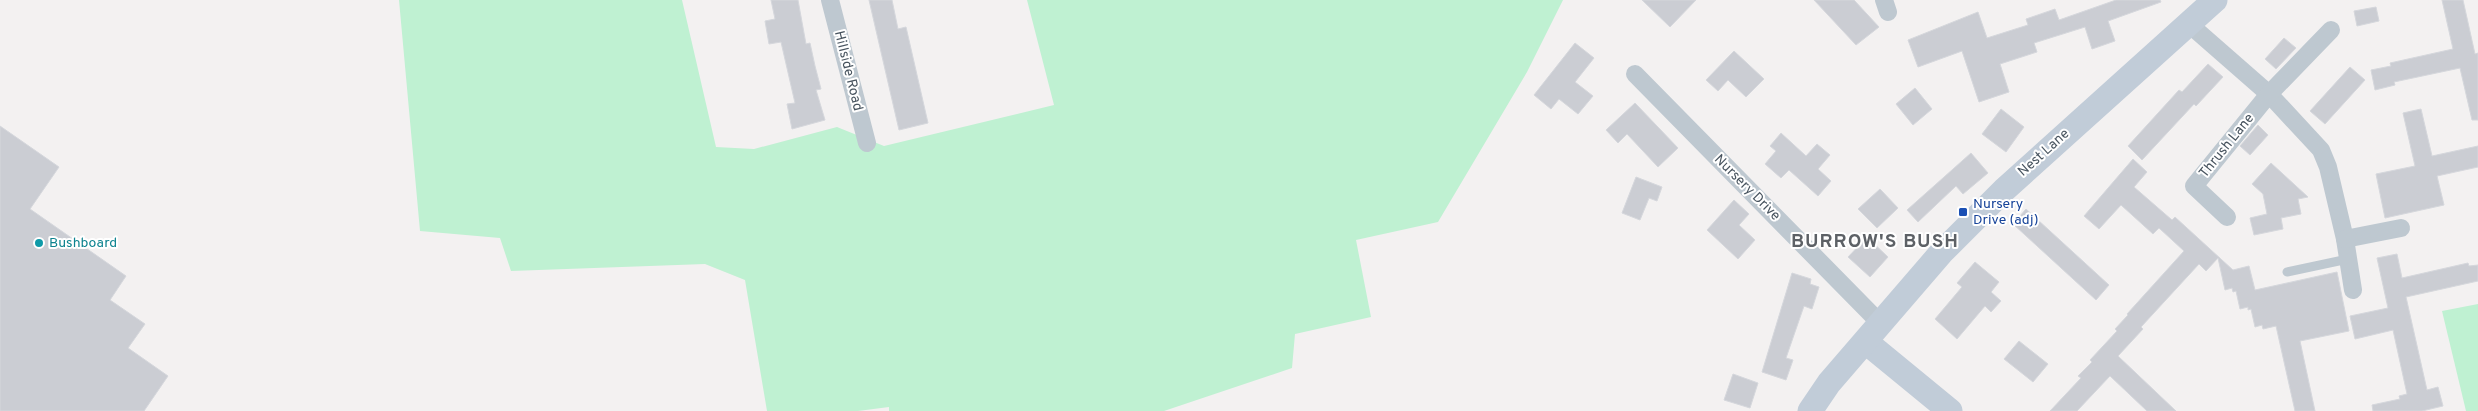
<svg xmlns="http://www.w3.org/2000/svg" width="2478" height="411" viewBox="0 0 2478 411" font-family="Overpass,sans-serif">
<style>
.green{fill:#bff1d2}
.building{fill:#cbcdd3;stroke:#d5d7dc}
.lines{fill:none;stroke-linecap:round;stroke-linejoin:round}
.lane{stroke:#bec8d0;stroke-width:9}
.street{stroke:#bec8d0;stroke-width:18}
.secondary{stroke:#c1ccd8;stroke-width:25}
.transit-dot{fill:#1a4fb4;stroke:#fff;stroke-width:2}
.culture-dot{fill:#0f9aa8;stroke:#fff;stroke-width:2}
.labels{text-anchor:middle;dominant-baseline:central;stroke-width:4;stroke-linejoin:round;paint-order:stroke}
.street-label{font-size:14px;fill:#48545f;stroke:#fff}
.transit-label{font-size:14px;fill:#164399;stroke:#fff;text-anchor:start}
.culture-label{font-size:14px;fill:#0d838f;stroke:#fff;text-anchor:start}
.district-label{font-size:19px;font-weight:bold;letter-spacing:1px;fill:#5d6166;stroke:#fff}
</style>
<rect width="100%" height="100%" fill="#f3f1f1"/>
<!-- green -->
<g class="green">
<path d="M399,0h283l34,147 38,2 83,-22 47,19 170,-41 -27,-105h536l-36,72 -89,150 -82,18 15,77 -76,17 -3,34 -128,43h-275v-4l-31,4h-91l-22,-131 -40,-16 -194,7 -11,-33 -80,-7z"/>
<path d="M2478,304v107h-12l-24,-100z"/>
</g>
<!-- building -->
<g class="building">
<path d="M771,0h27l8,44 4,-1 5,23 6,23 -5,1 9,30 -33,9 -5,-25 8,-1 -14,-61 -12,2 -4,-23 10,-2z"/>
<path d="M869,0h23l6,29 8,-2 22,96 -29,7z"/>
<path d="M1642,0h54l-26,27z"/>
<path d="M1814,0h40l25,27 -23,18z"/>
<path d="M2116,0h44l1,2 -53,19 7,20 -23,8 -7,-22 -51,16 3,9 -37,12 9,28 -30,10 -17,-51 -44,16 -10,-27 70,-28 9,26 41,-13 -2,-6 29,-10 4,11z"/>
<path d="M2442,0h21l12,54 3,-1v67h-6l-12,-52 -66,14 1,3 -20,5 -4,-20 20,-4 -1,-3 63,-14z"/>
<path d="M2376,7l3,14 -22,5 -3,-15z"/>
<path d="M2284,38l12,10 -20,21 -11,-10z"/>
<path d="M1575,43l19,15 -19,24 18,14 -15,18 -19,-15 -8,10 -17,-14z"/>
<path d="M1734,51l30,28 -18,18 -18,-17 -10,11 -12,-11z"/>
<path d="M2208,64l15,13 -27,29 -2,-2 -52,56 -14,-14 51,-56 3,2z"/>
<path d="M2350,67l15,13 -40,44 -15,-13z"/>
<path d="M1915,88l17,21 -19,16 -17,-21z"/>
<path d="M1635,103l43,45 -20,19 -31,-33 -9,9 -12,-13z"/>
<path d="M2001,109l23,18 -18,25 -24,-18z"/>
<path d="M2421,109l11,47 46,-10v21l-41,9 7,29 -59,13 -9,-44 39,-8 -12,-53z"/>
<path d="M2258,125l10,10 -18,20 -10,-9z"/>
<path d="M0,126l59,41 -29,42 96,67 -16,24 35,24 -17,24 40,28 -24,35h-144z"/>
<path d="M1781,133l25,23 11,-12 13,11 -12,14 13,12 -13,15 -29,-26 -8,8 -16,-14 11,-13 -6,-5z"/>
<path d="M1971,153l17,20 -25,21 -7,-8 -38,36 -11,-12z"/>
<path d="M2133,159l14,13 -13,15 38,33 3,-3 58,53 16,-4 6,24 82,-18 12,59 -49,10 15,70h-20l-19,-85 -13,3 -1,-4 -7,2 -4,-18 -3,1v-3l-8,2 -4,-18 -3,1 -1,-4 -7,2 -7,-32 -12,13 -7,-7 -58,63 2,2 -25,27 58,55h-29l-37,-35 -33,35h-27l31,-33 -3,-2 14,-14 -2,-2 27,-29 -2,-2 13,-14 -1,-1 57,-63 -25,-23 -6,6 -32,-29 -22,24 -15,-13z"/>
<path d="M2271,163l37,34 -10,2 3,15 -20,4 2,11 -29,6 -4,-17 17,-4 -4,-20 -11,-10z"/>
<path d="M1636,177l26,10 -5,14 -8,-3 -9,22 -18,-7z"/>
<path d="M1880,189l18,19 -21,20 -19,-19z"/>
<path d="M1734,200l15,14 -10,11 16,15 -17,19 -31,-29z"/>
<path d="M2026,209l83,76 -13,15 -83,-76z"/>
<path d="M1867,237l21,20 -18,20 -22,-20z"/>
<path d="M2397,254l5,24 66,-15 1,3 9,-1v16l-72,16 21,93 11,-3 5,19 -21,5h-49l-1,-6 28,-6 -1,-3 8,-2 -14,-64 -38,9 -5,-23 38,-8 -11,-50z"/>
<path d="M1975,262l24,20 -8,10 10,9 -10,11 -6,-6 -28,33 -22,-20 27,-32 -5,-4z"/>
<path d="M1792,273l19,6 -1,5 9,3 -7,22 -8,-3 -18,52 7,2 -7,20 -24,-8z"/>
<path d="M2019,341l29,23 -15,18 -29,-23z"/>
<path d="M1733,374l25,9 -8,25 -26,-8z"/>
</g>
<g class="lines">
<!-- lane -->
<path class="lane" d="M2287,272l61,-13"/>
<!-- street -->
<g class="street">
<path d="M830,0l37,143"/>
<path d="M1884,0l4,12"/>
<path d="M2189,24l80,70 52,56 7,17 17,72 8,51"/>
<path d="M1635,74l245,249"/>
<path d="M2227,217l-33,-31 75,-92 62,-64"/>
<path d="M2345,239l56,-11"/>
</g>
<!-- secondary -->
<g class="secondary">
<path d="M1866,342l84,69"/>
<path d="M1810,411l19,-28 112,-130 63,-63 211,-190"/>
</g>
</g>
<!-- markers -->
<rect class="transit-dot" x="1958" y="207" width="10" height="10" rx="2.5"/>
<circle class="culture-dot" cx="39" cy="243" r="5"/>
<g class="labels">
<!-- street labels -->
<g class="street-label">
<text transform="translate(848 71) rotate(76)">Hillside Road</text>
<text transform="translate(2227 146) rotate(-51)">Thrush Lane</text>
<text transform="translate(2044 153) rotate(-42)">Nest Lane</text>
<text transform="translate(1747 188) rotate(45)">Nursery Drive</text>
</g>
<!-- transit labels -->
<g class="transit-label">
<text x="1973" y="204">Nursery<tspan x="1973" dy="16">Drive (adj)</tspan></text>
</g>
<!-- culture labels -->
<g class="culture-label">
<text x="49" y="243">Bushboard</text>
</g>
<!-- district labels -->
<g class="district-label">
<text x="1875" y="242">BURROW'S BUSH</text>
</g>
</g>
</svg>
